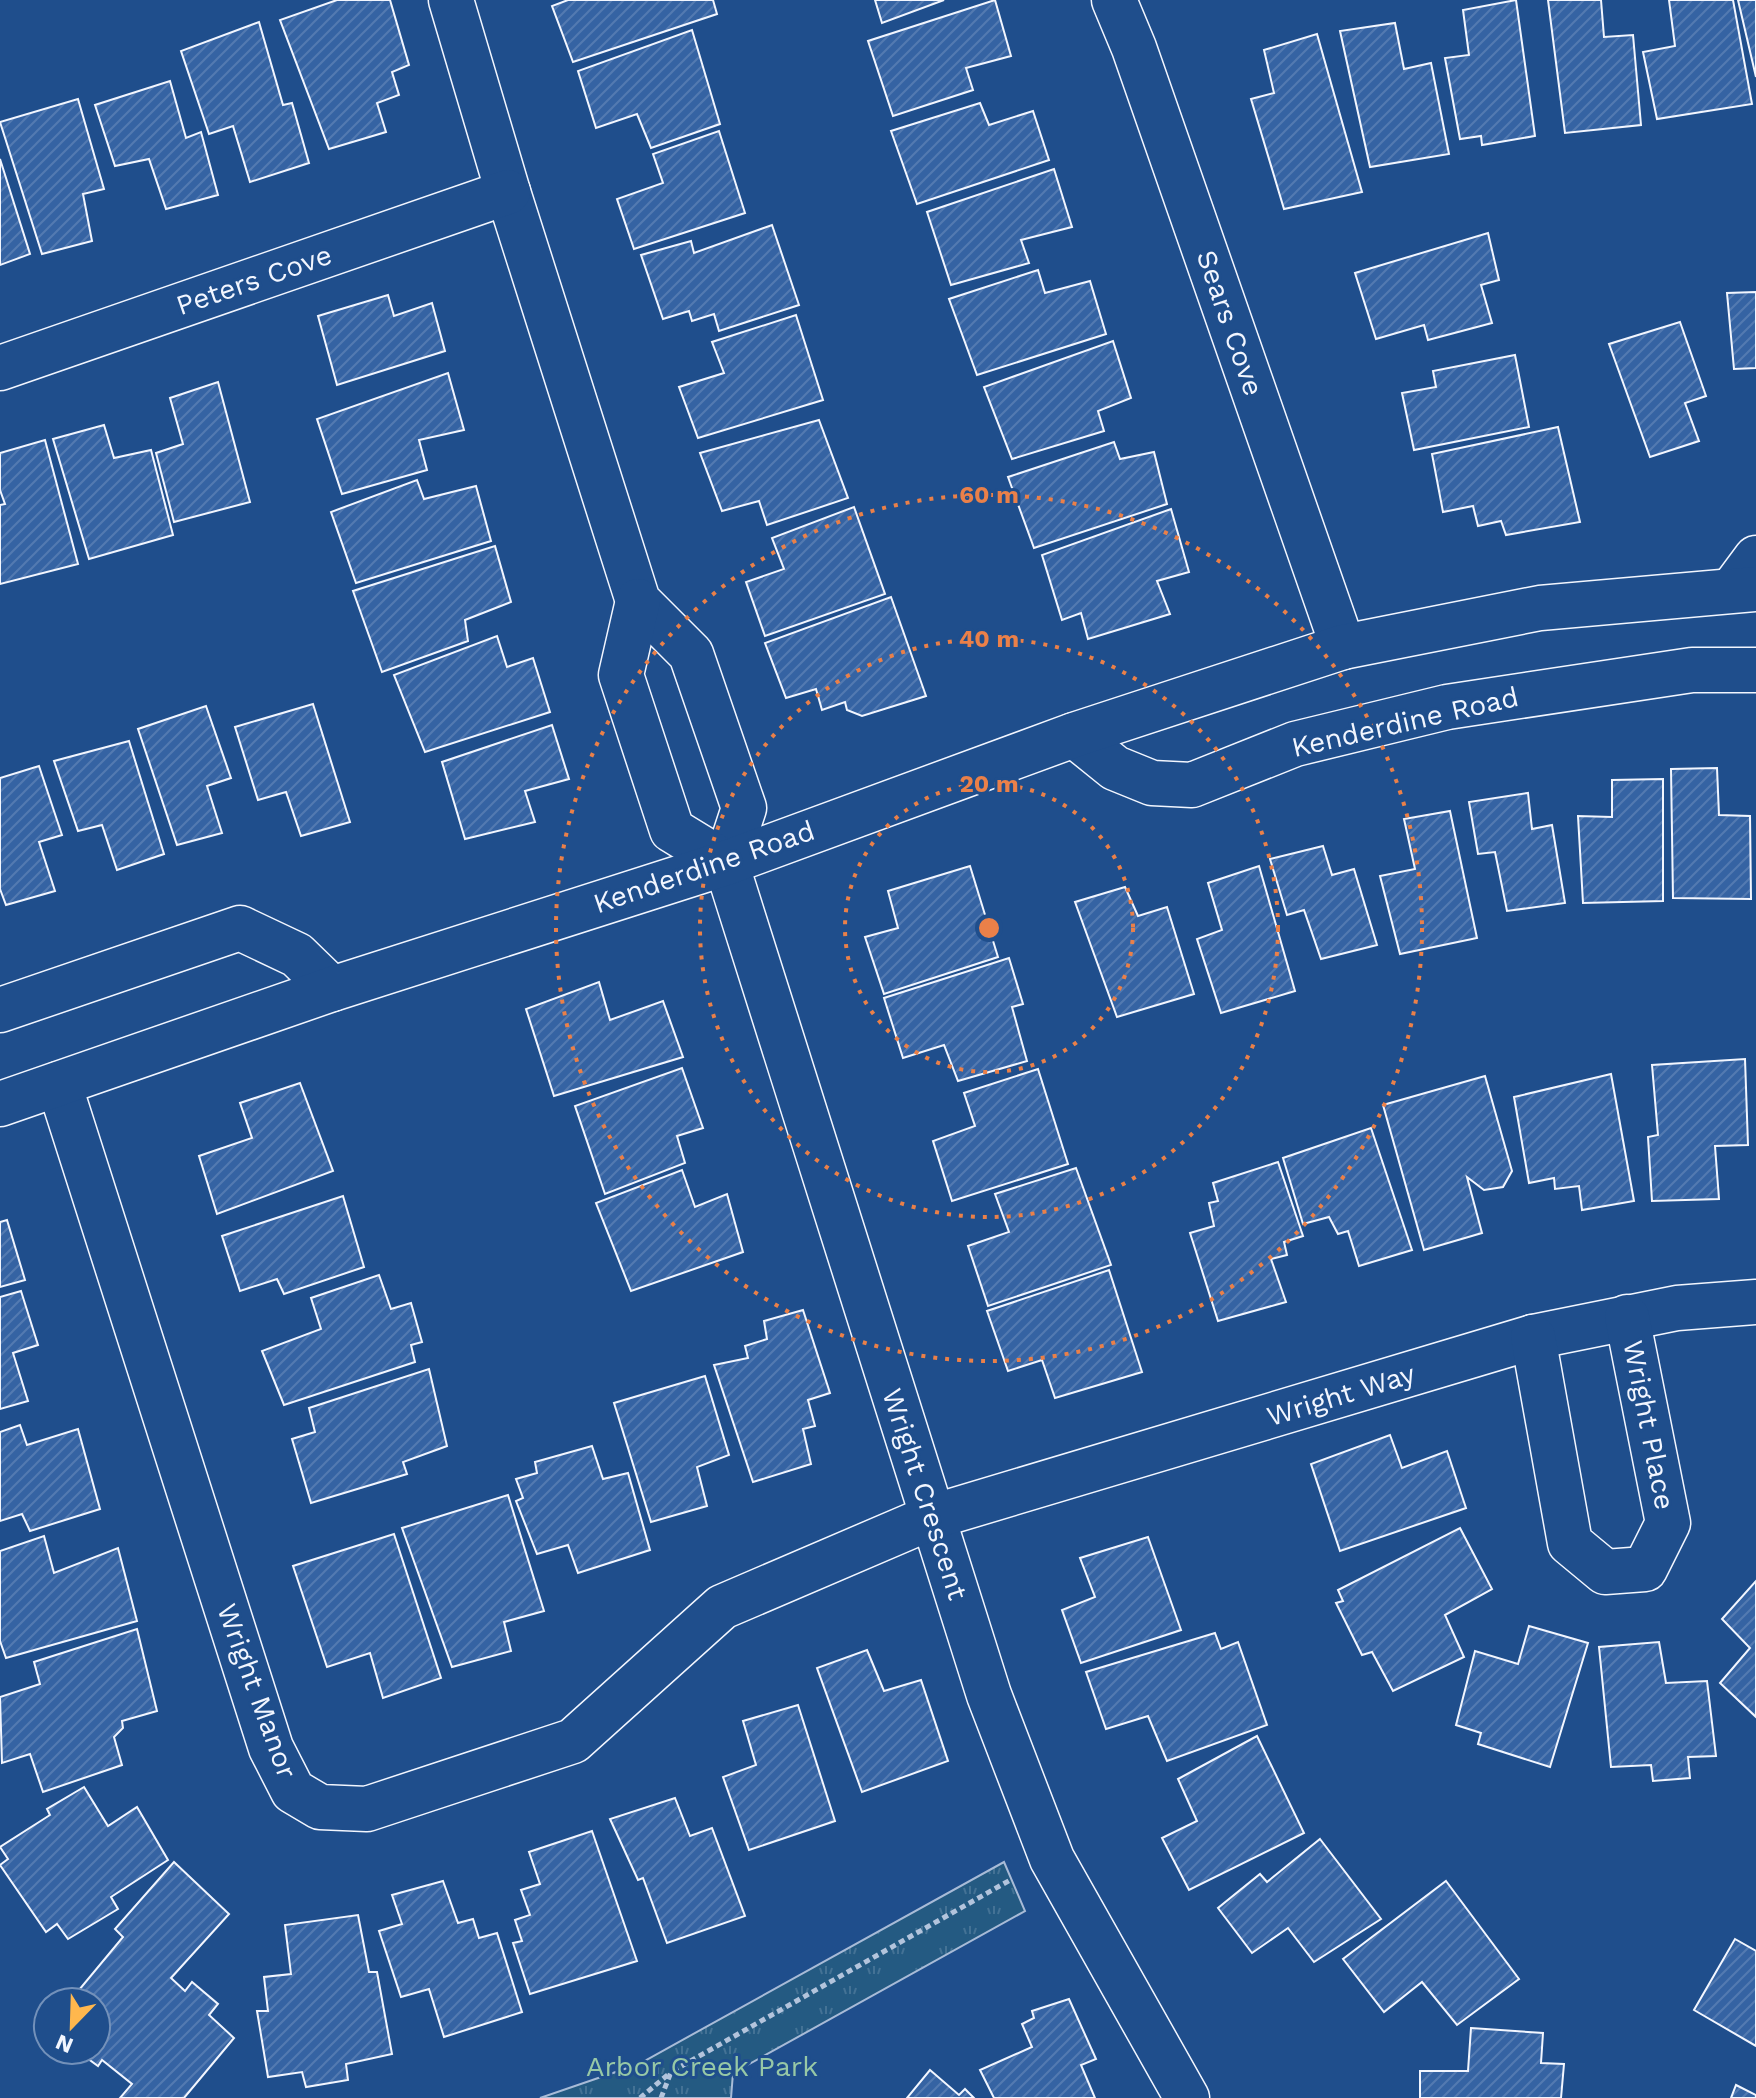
<svg xmlns="http://www.w3.org/2000/svg" width="1756" height="2098" viewBox="0 0 1756 2098" font-family="'Work Sans',sans-serif">
<style>
.park{fill:url(#park-tufts);stroke:#a8bbd7;stroke-width:2}
.building{fill:url(#building-hatch);stroke:#f2f6ff;stroke-width:2}
.lines{fill:none;stroke-linecap:round;stroke-linejoin:round}
.street-casing{stroke:#f2f6ff;stroke-width:47}
.secondary-casing{stroke:#f2f6ff;stroke-width:47}
.path{stroke:#b3c4dc;stroke-width:5;stroke-dasharray:6 4;stroke-linecap:butt}
.street{stroke:#1f4e8c;stroke-width:44}
.secondary{stroke:#1f4e8c;stroke-width:44}
.ring{fill:none;stroke:#ea8049;stroke-width:4;stroke-dasharray:4 8}
.labels{text-anchor:middle;dominant-baseline:central;stroke-width:6;stroke-linejoin:round;paint-order:stroke}
.street-label{font-size:28px;fill:#f2f6ff;stroke:#1f4e8c}
.park-label{font-size:28px;fill:#97c8a6;stroke:#1f4e8c}
.centre{fill:#ea8049;stroke:#1f4e8c;stroke-width:4}
.ring-label{font-size:24px;text-anchor:middle;font-weight:bold;fill:#ea8049;stroke:#1f4e8c;stroke-width:6;stroke-linejoin:round;paint-order:stroke}
</style>
<defs>
<pattern id="park-tufts" width="24" height="20" patternUnits="userSpaceOnUse" patternTransform="scale(2)"><rect width="24" height="20" fill="#245a82"/><path d="M3 7l-1-3M5 7V3M7 7l1-3M15 17l-1-3M17 17v-4M19 17l1-3" fill="none" stroke="#447295"/></pattern>
<pattern id="building-hatch" width="6" height="6" patternUnits="userSpaceOnUse" patternTransform="scale(2)"><rect width="6" height="6" fill="#3563a3"/><path d="M-1 1l2-2M0 6l6-6M5 7l2-2" fill="none" stroke="#537ab1"/></pattern>
</defs>
<rect width="100%" height="100%" fill="#1f4e8c"/>
<!-- park -->
<path class="park" d="M1004,1862l21,49 -292,162 -2,25h-191l99,-34z"/>
<!-- building -->
<g class="building">
<path d="M337,0h53l19,65 -17,7 7,23 -22,8 9,29 -57,17 -49,-129z"/>
<path d="M568,0h145l4,14 -144,48 -21,-56z"/>
<path d="M875,0h69l-62,23z"/>
<path d="M995,0l16,56 -45,12 7,22 -80,26 -25,-75z"/>
<path d="M1516,0l19,136 -53,9 -1,-9 -21,3 -15,-81 24,-3 -6,-45z"/>
<path d="M1548,0h53l3,37 29,-2 8,90 -76,8z"/>
<path d="M1669,0h64l19,104 -95,15 -14,-67 32,-6z"/>
<path d="M1738,0h18v77z"/>
<path d="M259,22l24,83 9,-2 17,60 -59,19 -17,-56 -24,8 -28,-83z"/>
<path d="M1395,23l9,46 27,-6 18,91 -79,13 -30,-136z"/>
<path d="M692,30l28,94 -69,24 -14,-34 -41,14 -18,-57z"/>
<path d="M1317,34l45,158 -78,17 -33,-110 23,-6 -10,-43z"/>
<path d="M170,81l16,57 15,-6 17,63 -52,14 -17,-50 -34,7 -20,-61z"/>
<path d="M78,99l26,90 -21,5 9,47 -50,13 -42,-132z"/>
<path d="M980,103l9,22 44,-14 16,49 -132,44 -26,-73z"/>
<path d="M719,131l26,82 -111,36 -17,-50 46,-16 -10,-29z"/>
<path d="M0,159l30,95 -30,11z"/>
<path d="M1054,169l18,58 -51,13 8,23 -78,22 -24,-73z"/>
<path d="M772,225l27,80 -80,26 -5,-17 -22,7 -3,-10 -26,8 -22,-64 50,-14 3,12z"/>
<path d="M1488,233l11,47 -18,5 11,38 -64,17 -4,-15 -48,14 -21,-66z"/>
<path d="M1038,270l7,23 45,-12 16,53 -129,41 -28,-76z"/>
<path d="M1756,292v76l-22,1 -7,-76z"/>
<path d="M388,295l6,21 38,-13 13,48 -108,34 -19,-69z"/>
<path d="M796,315l27,85 -125,38 -19,-51 45,-14 -12,-31z"/>
<path d="M1680,322l26,74 -21,7 14,38 -49,16 -41,-113z"/>
<path d="M1113,341l18,57 -33,13 6,20 -92,28 -28,-72z"/>
<path d="M1515,355l14,72 -115,23 -12,-57 34,-6 -3,-16z"/>
<path d="M448,373l16,57 -45,10 8,30 -85,24 -25,-75z"/>
<path d="M218,382l32,120 -76,20 -18,-69 27,-9 -13,-46z"/>
<path d="M819,420l29,78 -81,27 -8,-24 -37,10 -22,-58z"/>
<path d="M104,425l10,33 37,-8 22,85 -84,24 -36,-120z"/>
<path d="M1558,427l22,95 -74,13 -5,-14 -23,5 -5,-20 -30,6 -11,-58z"/>
<path d="M45,440l33,124 -78,20v-79l5,-1 -5,-14v-37z"/>
<path d="M1114,442l6,17 34,-7 13,52 -133,44 -26,-71z"/>
<path d="M417,480l7,19 52,-13 15,55 -135,42 -25,-71z"/>
<path d="M854,507l31,87 -120,42 -19,-54 38,-13 -12,-31z"/>
<path d="M1171,509l18,63 -32,9 13,33 -82,25 -7,-26 -19,7 -20,-65z"/>
<path d="M495,546l16,56 -46,18 3,21 -86,31 -29,-81z"/>
<path d="M891,597l35,99 -64,20 -15,-6 -2,-8 -23,8 -6,-21 -30,9 -21,-55z"/>
<path d="M497,636l10,31 26,-9 17,54 -125,40 -31,-77z"/>
<path d="M313,704l37,118 -49,14 -15,-44 -28,8 -23,-73z"/>
<path d="M206,706l25,72 -24,8 15,47 -45,12 -39,-116z"/>
<path d="M552,725l17,54 -44,12 10,31 -70,17 -23,-77z"/>
<path d="M129,741l35,113 -47,16 -15,-45 -24,6 -24,-70z"/>
<path d="M39,766l23,69 -23,7 16,49 -49,14 -6,-16v-111z"/>
<path d="M1717,768l2,47 31,1 1,83 -78,-1 -2,-129z"/>
<path d="M1663,779v122l-80,2 -5,-87 34,1v-37z"/>
<path d="M1528,793l4,36 20,-4 13,78 -58,8 -12,-59 -17,2 -9,-52z"/>
<path d="M1450,811l27,127 -77,16 -20,-78 35,-7 -11,-50z"/>
<path d="M1323,846l9,29 22,-6 23,76 -56,14 -17,-49 -17,5 -17,-56z"/>
<path d="M970,866l28,91 -114,37 -19,-57 33,-9 -10,-37z"/>
<path d="M1259,866l36,125 -74,22 -24,-74 25,-9 -14,-47z"/>
<path d="M1125,887l13,29 29,-9 27,87 -77,23 -42,-115z"/>
<path d="M1009,958l14,46 -11,3 15,54 -69,20 -14,-36 -41,13 -19,-60z"/>
<path d="M599,982l11,38 53,-19 20,56 -129,39 -28,-87z"/>
<path d="M1745,1059l3,86 -33,1 4,53 -67,2 -4,-64 10,-2 -6,-70z"/>
<path d="M682,1068l21,60 -26,8 8,27 -80,31 -30,-88z"/>
<path d="M1038,1069l30,95 -116,37 -19,-60 42,-15 -11,-33z"/>
<path d="M1611,1074l23,127 -52,9 -3,-24 -24,3 -1,-11 -25,5 -15,-86z"/>
<path d="M1485,1076l27,95 -9,16 -19,3 -17,-13 15,56 -58,17 -41,-145z"/>
<path d="M300,1083l33,88 -116,43 -18,-58 53,-18 -12,-35z"/>
<path d="M1371,1128l41,122 -53,16 -11,-35 -10,3 -9,-17 -26,7 -20,-66z"/>
<path d="M1278,1162l25,74 -19,6 3,13 -16,4 15,43 -68,19 -28,-88 24,-7 -5,-23 9,-2 -5,-18z"/>
<path d="M1076,1168l35,97 -123,41 -20,-60 41,-14 -14,-38z"/>
<path d="M682,1170l13,37 32,-13 16,58 -112,39 -35,-88z"/>
<path d="M343,1196l21,71 -80,27 -7,-15 -37,12 -18,-55z"/>
<path d="M7,1220l18,60 -25,7v-65z"/>
<path d="M1109,1270l33,102 -87,26 -13,-38 -34,11 -21,-60z"/>
<path d="M379,1275l12,34 20,-6 11,39 -11,3 4,17 -131,43 -22,-54 59,-22 -10,-31z"/>
<path d="M21,1291l17,54 -25,8 15,48 -28,8v-112z"/>
<path d="M803,1310l27,83 -22,7 7,26 -12,3 8,35 -58,18 -39,-117 34,-7 -3,-12 22,-7 -3,-18z"/>
<path d="M429,1369l18,77 -44,16 4,12 -96,29 -19,-64 23,-7 -6,-24z"/>
<path d="M705,1376l24,79 -32,12 10,39 -56,16 -37,-119z"/>
<path d="M20,1425l7,20 51,-16 22,80 -70,22 -8,-17 -22,7v-89z"/>
<path d="M1390,1435l12,33 45,-17 19,57 -126,43 -29,-87z"/>
<path d="M592,1446l11,33 25,-6 22,77 -72,23 -10,-28 -31,9 -21,-53 7,-3 -7,-19 21,-6 -2,-11z"/>
<path d="M508,1495l36,116 -40,11 7,29 -59,16 -50,-139z"/>
<path d="M1460,1528l32,61 -47,26 19,42 -71,34 -21,-39 -10,3 -26,-52 7,-2 -5,-11z"/>
<path d="M394,1534l47,144 -58,20 -13,-45 -43,14 -34,-101z"/>
<path d="M44,1536l10,37 64,-25 19,73 -131,37 -6,-17v-90z"/>
<path d="M1148,1537l33,93 -100,33 -19,-53 33,-13 -15,-39z"/>
<path d="M1756,1581v136l-36,-34 30,-35 -28,-29z"/>
<path d="M1529,1626l59,17 -38,124 -72,-23 3,-11 -25,-8 19,-74 43,13z"/>
<path d="M137,1629l20,82 -35,10 1,7 -9,9 8,28 -79,27 -13,-38 -28,9 -2,-66 40,-13 -6,-22z"/>
<path d="M1215,1633l6,16 17,-7 29,83 -100,36 -19,-45 -42,13 -20,-57z"/>
<path d="M1659,1642l7,41 41,-2 9,75 -28,1 2,21 -37,3 -2,-16 -40,2 -12,-120z"/>
<path d="M867,1650l17,41 37,-11 27,81 -86,31 -45,-124z"/>
<path d="M798,1705l37,116 -86,29 -26,-73 33,-12 -13,-44z"/>
<path d="M1257,1736l47,97 -115,57 -27,-52 35,-17 -19,-42z"/>
<path d="M84,1787l24,39 29,-19 31,53 -57,37 7,12 -50,30 -11,-15 -11,8 -46,-67 8,-6 -8,-12 50,-32 -3,-6z"/>
<path d="M675,1798l15,38 22,-8 33,88 -78,27 -24,-65 -5,2 -28,-61z"/>
<path d="M592,1831l45,130 -107,33 -17,-51 9,-2 -7,-21 15,-5 -9,-25 19,-6 -11,-32z"/>
<path d="M1320,1839l61,80 -67,43 -26,-34 -36,25 -34,-45 42,-34 7,8z"/>
<path d="M174,1862l55,52 -58,64 14,13 7,-9 26,22 -9,11 25,23 -50,60h-64l12,-14 -30,-24 -4,6 -22,-16h20v-48h-27l54,-65 -8,-8z"/>
<path d="M443,1881l15,42 15,-4 6,19 18,-5 25,79 -78,25 -15,-48 -28,8 -22,-66 23,-7 -10,-29z"/>
<path d="M1446,1881l73,98 -62,46 -35,-43 -38,30 -41,-53z"/>
<path d="M358,1915l11,57h8l15,82 -46,10 2,16 -42,7 -4,-15 -34,5 -11,-66h11l-4,-34 27,-3 -6,-49z"/>
<path d="M1735,1939l21,12v95l-62,-36z"/>
<path d="M1069,1999l27,60 -15,6 14,33h-101l-14,-28 52,-23 -10,-23 12,-6 -2,-7z"/>
<path d="M1471,2028l72,5 -2,30 23,1 -3,34h-141v-27h48z"/>
<path d="M930,2070l29,25 6,-6 9,9h-67z"/>
<path d="M1736,2085l20,10v3h-25z"/>
</g>
<g class="lines">
<!-- street casing -->
<g class="street-casing">
<g id="street">
<path d="M451,0l57,192 130,409 53,53 53,154 -18,55"/>
<path d="M1114,0l20,48 209,599"/>
<path d="M0,368l508,-176"/>
<path d="M1733,589l23,-31"/>
<path d="M638,601l-17,74 51,155 54,33"/>
<path d="M1074,735l41,33 37,15 40,2 103,-41 152,-37 245,-37h64"/>
<path d="M726,863l263,832 63,164 135,239"/>
<path d="M0,1010l240,-82 57,27 35,34"/>
<path d="M59,1084l212,664 22,43 27,16 47,2 206,-68 149,-134 210,-90 601,-180 144,-29 79,-6"/>
<path d="M1533,1337l37,206 35,29 40,-3 23,-46 -41,-206"/>
</g>
</g>
<!-- secondary casing -->
<g class="secondary-casing">
<path id="secondary" d="M0,1104l332,-115 394,-126 348,-128 269,-88 197,-39 216,-19"/>
</g>
<!-- path -->
<g class="path">
<path d="M640,2098l30,-25"/>
<path d="M661,2098l10,-26 341,-193"/>
</g>
<!-- street -->
<use href="#street" class="street"/>
<!-- secondary -->
<use href="#secondary" class="secondary"/>
</g>
<!-- distance rings -->
<g class="ring">
<circle cx="989" cy="928" r="144"/>
<circle cx="989" cy="928" r="289"/>
<circle cx="989" cy="928" r="433"/>
</g>
<g class="labels">
<!-- street labels -->
<g class="street-label">
<text transform="translate(254 280) rotate(-19)">Peters Cove</text>
<text transform="translate(1230 323) rotate(71)">Sears Cove</text>
<text transform="translate(1405 722) rotate(-13)">Kenderdine Road</text>
<text transform="translate(704 867) rotate(-19)">Kenderdine Road</text>
<text transform="translate(1341 1395) rotate(-17)">Wright Way</text>
<text transform="translate(1649 1425) rotate(79)">Wright Place</text>
<text transform="translate(925 1494) rotate(72)">Wright Crescent</text>
<text transform="translate(257 1691) rotate(70)">Wright Manor</text>
</g>
<!-- park labels -->
<g class="park-label">
<text x="702" y="2066">Arbor Creek Park</text>
</g>
</g>
<circle cx="989" cy="928" r="12" class="centre"/>
<g class="ring-label">
<text x="989" y="503">60 m</text>
<text x="989" y="647">40 m</text>
<text x="989" y="792">20 m</text>
</g>
<!-- north arrow -->
<g transform="translate(72 2026) rotate(203)"><circle r="38" fill="#1f4e8c" stroke="#7391ba" stroke-width="2"/>
<path d="M0-6L14 30L0 20L-14 30Z" fill="#ffb74d"/>
<text y="-12" font-size="22" font-weight="bold" text-anchor="middle" fill="#f2f6ff">N</text>
</g>
</svg>
